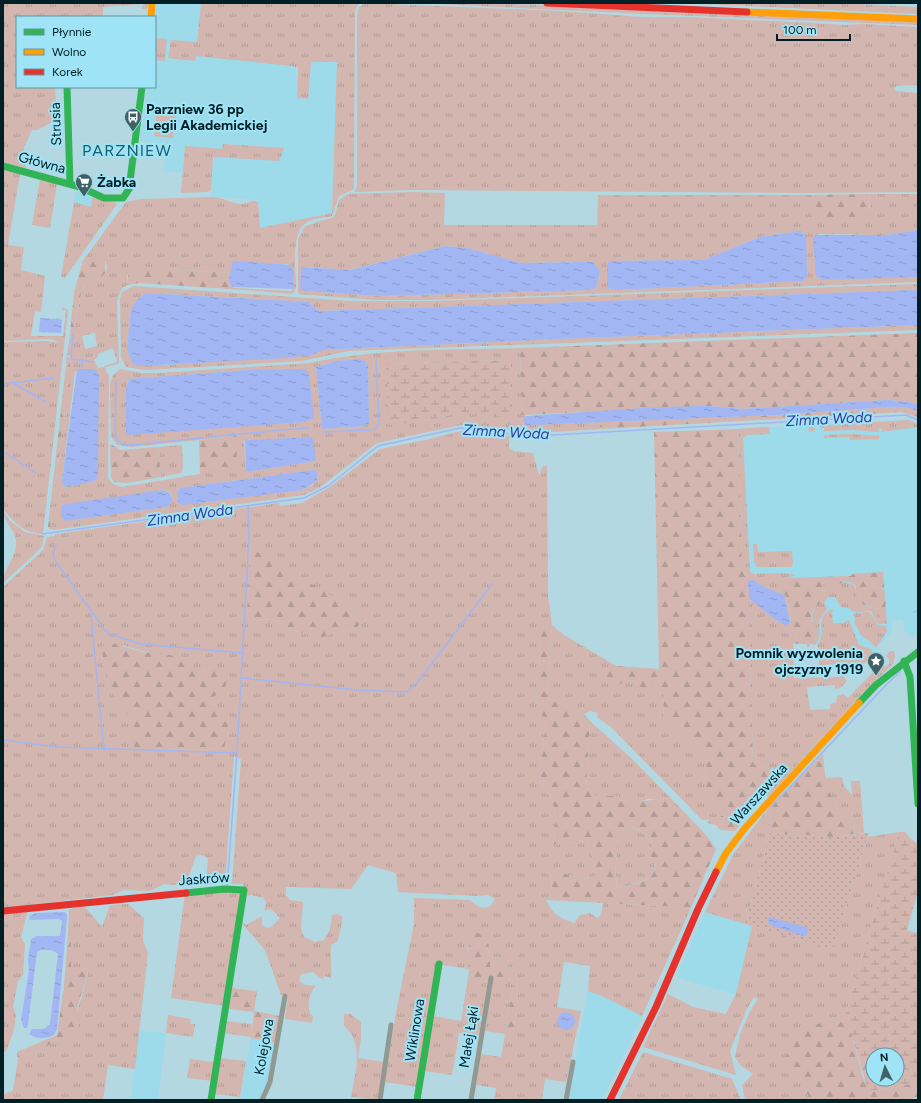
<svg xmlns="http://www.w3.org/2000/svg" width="921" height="1103" viewBox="0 0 921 1103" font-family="Figtree,sans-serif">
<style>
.built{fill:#9ddaea}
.grass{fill:url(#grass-tufts);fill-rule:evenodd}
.forest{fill:url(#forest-firs);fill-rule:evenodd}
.wetland{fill:url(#wetland-marsh);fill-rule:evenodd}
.park{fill:url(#park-dots)}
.pitch{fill:#d2b6af}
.water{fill:url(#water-ripples)}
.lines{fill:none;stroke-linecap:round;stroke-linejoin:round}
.stream{stroke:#a2b6f3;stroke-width:1.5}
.street{stroke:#929992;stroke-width:5}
.fast{stroke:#30b455;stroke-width:7}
.slow{stroke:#ff9f0a;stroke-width:7}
.jam{stroke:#e5322d;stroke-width:7}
.labels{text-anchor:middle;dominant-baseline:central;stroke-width:4;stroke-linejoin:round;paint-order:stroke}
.poi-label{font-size:14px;font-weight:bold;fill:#021f26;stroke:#9fe4f6;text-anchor:start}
.street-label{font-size:14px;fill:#021f26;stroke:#9fe4f6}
.water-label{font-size:15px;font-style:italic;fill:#363a97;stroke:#9fe4f6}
.quarter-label{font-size:16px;letter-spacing:1px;fill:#166171;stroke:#9fe4f6}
</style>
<defs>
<pattern id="grass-tufts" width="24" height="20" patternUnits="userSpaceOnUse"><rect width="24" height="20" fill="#d2b6af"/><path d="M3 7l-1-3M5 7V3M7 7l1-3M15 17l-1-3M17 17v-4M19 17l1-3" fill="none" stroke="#b39c96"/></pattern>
<pattern id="forest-firs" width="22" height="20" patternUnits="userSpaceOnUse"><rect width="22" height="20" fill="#d2b6af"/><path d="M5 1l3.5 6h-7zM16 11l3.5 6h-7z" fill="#b39c96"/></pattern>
<pattern id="wetland-marsh" width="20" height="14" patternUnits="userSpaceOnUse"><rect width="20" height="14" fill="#d2b6af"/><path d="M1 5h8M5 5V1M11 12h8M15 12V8" fill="none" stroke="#b39c96"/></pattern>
<pattern id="park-dots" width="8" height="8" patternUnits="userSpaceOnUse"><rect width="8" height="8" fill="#d2b6af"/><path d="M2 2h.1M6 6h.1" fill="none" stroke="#b39c96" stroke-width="1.8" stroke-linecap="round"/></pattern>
<pattern id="water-ripples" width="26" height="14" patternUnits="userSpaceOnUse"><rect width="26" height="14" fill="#a2b6f3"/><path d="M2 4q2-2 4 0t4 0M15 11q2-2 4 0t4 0" fill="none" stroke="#8a9cd0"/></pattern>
</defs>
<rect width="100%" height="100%" fill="#b3d8e2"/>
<!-- built -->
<g class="built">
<path d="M157,3h137l3,95h11l3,-36h27l-6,152 -72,14 -2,-28 -47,-4 1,-39 72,-9 -61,-4 -1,5 -37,-3 -3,27 -18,-2 3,-26 -27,-4 7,-54h8v-64z"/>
<path d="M77,188l16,7 -2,12 -17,-5z"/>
<path d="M908,420l10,4v211l-8,1 -6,-6 -1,-10 -12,1 1,10 -15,16 3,3h-2l-21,21 -10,-7 -28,1v-17l-72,-67 -9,-152z"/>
<path d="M705,912l47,14 -16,69 -60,-18z"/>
<path d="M588,991l14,5 40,20 -40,84h-34z"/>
<path d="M139,1031l27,2 -8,67h-27z"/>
<path d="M251,1038l24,5 -8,41 -4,6 -3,10h-20z"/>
</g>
<!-- grass -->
<g class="grass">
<path d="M3,3h145l-1,6h-5l1,-5 -40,3v10h-86v70h38l1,17h-5l1,18 -14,8h-6l-8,18 2,20 -23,-6z"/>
<path d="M201,3h158l-4,8 -1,178 -15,7 -7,20c-8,2 -18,2 -25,6 -17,10 -11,49 -11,66l-3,6 -64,-5 1,-6 2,4 4,1 56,3 2,-15 -3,-11 -5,-1 -54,-1 -1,10 -65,-4 -39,6 1,10 -6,3 -5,13 2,60 -1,3 -12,3 -1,3 4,5 -1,103c4,6 8,8 15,9l100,-17 13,-34 -104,11 -15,-2 -6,-9 -1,-52 3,-9 7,-6 22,4h16l152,-10c66,-15 142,-13 210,-15l2,67 4,1 -2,4 2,5 76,-3 -2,4 1,3 -64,4 -76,-8 -84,18 -58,45 -15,7 -251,35 -3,-1 13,-106 7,-22v-45l-3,-1 3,-21 3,-2c5,-15 5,-43 17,-55 12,-1 21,-2 15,-17l-23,4v-2l44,-60 14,-3 72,-2c12,0 21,8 31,7 6,-1 9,-5 15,-2l2,26 72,-15 5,-151h-26l-3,37 -11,-1 1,-30 -6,-2 -96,-10 -1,5 -27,-3 3,-18 26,2zM95,333l2,13 -12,3 -3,-13zM113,348l4,14 -13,4 1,1 -7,1 -4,-8 4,-3v-3zM358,359l6,1 4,6 1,56 -2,4 -45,3 -6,-62 21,-6zM504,360l-44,53 -47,10 -27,-59zM80,369h15l3,107 -3,5 -27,6 -6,-7 13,-108zM248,370l60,50 -3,2 -176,12 -3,-4v-41l3,-10zM249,439l2,1 65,21 -70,11 -2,-31zM314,470v14l-12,6 -124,13 -1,-11 3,-4zM162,490l8,2 2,3 -6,12 -102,14 87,-29z"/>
<path d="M365,3l195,8 82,6h46l125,6 32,2 18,-1 55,3v58l-22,1 -2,3 2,2 22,2v99l-113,1 -394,-3 -57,2 3,-5v-171l2,-9z"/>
<path d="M417,3c167,0 334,10 501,19v3l-273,-11z"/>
<path d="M683,3h158l77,4v7z"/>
<path d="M155,38l12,1 -2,22 -10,-1z"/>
<path d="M223,144l61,4 -5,13 -66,-4 -2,33 -3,2 -27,1 4,-47 37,3z"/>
<path d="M3,169l17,5 -12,71 16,2 -3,23 24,6 -4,36 -6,-1 -4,25h32l3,-26h-4v-3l6,3 -25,224c-21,-2 -27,-10 -40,-25v-167l43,-1 15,2 -11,-4 -47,2z"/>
<path d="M40,179l17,5 -7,44 -18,-3z"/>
<path d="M413,192l32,1 -1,32h153l1,-30h212v25h22l33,-3 5,-9 -1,-14h49v36l-32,5 -68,-1 2,45 98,-2v5l-492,18h-50l-78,-6v-55l7,-13 26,-8 4,-3 4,-15 9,-6zM793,232h10v49l-186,9 -10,-2v-24l3,-3 94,-1 56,-23zM445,246l22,2 54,15 72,-1 7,9 -4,17 -6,2 -211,6 -73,-5 1,-24 42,3z"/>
<path d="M93,195c7,4 21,6 24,9l-52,74 -4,-1 13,-75 17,5z"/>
<path d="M918,284v6l-596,21 -5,-1 -8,-8 -162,-9 -16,16 -4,41 7,15h35l147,-12 7,-3 234,-11 361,-14v5l-569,21 -47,10 -157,9 -19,-3 -5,-10 -1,-58 2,-7 12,-6 218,15h83z"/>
<path d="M908,420l10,4v3l-37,5 1,-3 -3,-1 -1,2 2,2 -28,-2 -28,1v-3h-3l-1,-2h-6l1,5 -6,1 -1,-7 19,-1 1,1z"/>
<path d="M769,427l1,7 -23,1 -4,3 7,134 3,2 29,-1 14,2 -11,3 -6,13 6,2c7,13 1,35 13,44l-5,6 23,-2c8,-13 -4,-15 -4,-25l4,-11 9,-13 -2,-8 5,-4c3,1 4,3 8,3 22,0 16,-1 23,18l6,5 13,3 5,14 4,1h-9l-7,-13 -17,1 -5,-4 -8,-1 -6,-10 -8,1 -3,5 3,6 -8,12c1,10 3,15 -4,24l-5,-1 -1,3h-2v-3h-14l1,34 46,-1 1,-4 6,8 -7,7 -5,1v-4l-28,2 3,23 20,-1v-5l6,-1 1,-7 6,-2 5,4 34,-35 4,4 3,-3v-5l-3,-3 4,-5h4l1,5 -2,8 -34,33 -91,100 -4,-3 34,-35 -23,10 -17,-2 -5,-4 -5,-165 -1,-17 -5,-11 -4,-141zM753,580l13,8 18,7 6,27 -4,4 -13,-8 -24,-20z"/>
<path d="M461,431l58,6 -10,2v9l5,3 19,2 6,22 4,-9h4l1,129 4,30 12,10 49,29 -8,9 20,7 10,1 2,5h15l11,8 1,24 41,38 1,35 19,24 -16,5h-7l-91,-93 -14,-10 1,-4 -8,-2 -6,3 -37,-16 5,-73 -10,3 -6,74 10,18 -6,52 1,13 10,11 5,21 -2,27 34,-3 9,34 -11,4 -34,-8 -1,21 -5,8c8,16 13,17 28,23l6,-8 10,-2 7,5 4,-3 2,-12 78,4 9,3 -48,106 -40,-20 -14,-5 2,-25 -26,-4 -7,45 24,4 -15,71 -21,-3 -3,21h-48l2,-12 -20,-3 5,-31 20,3 4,-23 -20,-3 8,-54 21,3 -9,54 8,-1 5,-35 -1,-28 -9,-2 2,-6 10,-4 -8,-12 -6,8 -16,14v-18l-22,-4 1,23 -32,-5 -20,123 -32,-5 11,-70 18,-88v-26l56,2c9,9 19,12 25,-1l-7,-4 -12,1 -78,-4 -2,-19 -28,-8 -17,24 -65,-2v8l4,5 13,2 -2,28 3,7 11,5 9,-2 6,-11 2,-14 6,-1 5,3 -5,24 -7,4c-1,13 1,21 0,33l-6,-2 -3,3 -9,-7 -12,2 -2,7 6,4 10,1c-6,10 -10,21 -2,31l-1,6 -27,-4 3,-24h-7l-16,-45 -25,-29 -14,85 -55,-8 14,-105 59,-6 -1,-3h-11l9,-125 -7,-3 -9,127 -19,1 2,-26 -7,-3 -5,1 -9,25 -12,4 -11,-1 -14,7 -26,-1 -12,5 -83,10 -8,32 4,7 -2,31 -5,6 -5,26 3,7 -2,16 -8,22h-3v-465l35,-32 5,-5 4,-13 8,-1v-2l224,-31 1,3 22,-3 29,-17 49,-37 45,-9zM250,549l104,60 13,10 -14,11 -20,3 -12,4 -25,-6 -22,-11 -27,-1zM123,645c19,7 38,10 58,16 6,3 12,9 19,10 5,0 8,-1 12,-4l-1,37 12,5 1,41 -88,-1 -7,-3 2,-27 -21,-30 -9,-33zM251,895l13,3 2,5 -2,8 7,-2 9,9 -9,9 -3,1 -6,-3v-9l-16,9 -6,-4 3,-24z"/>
<path d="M852,434l27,2v3l-29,1 -1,-3 -26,1 2,-3z"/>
<path d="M182,445l1,23 -2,5 -20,4 -3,-30z"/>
<path d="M3,511l7,10 15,11 19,4 -2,10 -4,5 -35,32c0,-14 14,-26 13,-41 0,-12 -13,-21 -13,-31z"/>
<path d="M753,544h4l1,8 34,-1 1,13 -2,3h-34l-3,-5z"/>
<path d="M834,609l-2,3 1,11h10l6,-3 10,25 10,3 5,6 -17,17 -10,-7 -28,1v-17l-2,-2c11,-14 -4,-32 17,-37z"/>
<path d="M870,612l8,13 8,1 1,5 -11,17c-5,-6 -9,-9 -15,-13l-6,-11 -1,-11z"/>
<path d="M590,721l40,36 59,60 -26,-18h-16l-9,4 -17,-2 -3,-5h-22l-10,-8z"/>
<path d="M842,777l2,9 8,9 -1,-14h9l4,52 -9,1 -1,-15 -14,-4 -14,-31 -1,-6z"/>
<path d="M771,805l-1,28 -25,91 -40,-12 29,-59z"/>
<path d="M632,827l21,11 -4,16c19,25 -14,30 -32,34 -2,-24 -2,-36 7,-59z"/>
<path d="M899,832l-56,190 -13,-2 -37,54 11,8 5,18h-64l-3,-15 11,-11 -12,-8 -6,-9c3,-20 11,-41 23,-58l-4,-2 -8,14 -16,40 6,24 -93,-28 25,-53 25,13 33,7 10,-20 16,-68 81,24 35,-113z"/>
<path d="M128,904l16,14 -1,22 5,13 -13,116 -27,-4 -5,35h-100v-5l10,-5 5,-31 58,-26 1,-21 10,-34 1,-8 -7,-1 -6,5 -4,-2v-29l-3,-8 1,-26 16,-2 17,20 8,-22z"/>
<path d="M468,978l20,4 -9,53 -20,-2 -7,42 -28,-4 9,-55 28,5z"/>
<path d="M344,1014h6l11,8v16l-3,20 26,4 -6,38 -27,-3c4,-23 14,-54 -7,-71z"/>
<path d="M168,1015l23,4 -1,5h5l-2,13 -27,-4z"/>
<path d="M226,1021l26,3 -1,13 -27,-4 3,-7z"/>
<path d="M643,1052l89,27 9,21h-122z"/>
<path d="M220,1058l26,3 -6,36 -26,-3z"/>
<path d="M190,1059l24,3 -1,19 -26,-3z"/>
</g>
<!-- forest -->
<g class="forest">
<path d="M869,194v19l-4,4 -41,5 -14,-2v-25z"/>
<path d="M105,259v14l-4,4h-11c-12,11 -12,40 -17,55l-3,2 4,-42 8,-28z"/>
<path d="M166,269l65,4 -2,16 -90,-6 -11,2v-15z"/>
<path d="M918,333v72l-9,-3 -20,-2 -147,9 -33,-3 -187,9 -2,-67z"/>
<path d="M67,355l3,3v43l-7,22 -13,106 -2,-2z"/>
<path d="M888,407h17l13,4v6l-17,-5 -300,17 -1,-3 2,-4 175,-7z"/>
<path d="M738,429l4,141 5,11 1,17 5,165 5,4 17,2 24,-11 -35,36 -29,37 -15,-1 -4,-5 -8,-2 1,-3 16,-5 -19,-24 -1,-35 -41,-38 -1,-24 -11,-8 -10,4 -5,-4 -2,-5c-8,-2 -12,1 -18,5l-11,-4 -1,-9 8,-9 3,2 43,3 -5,-237z"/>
<path d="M236,436l1,29 -14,5 -23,5 -1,-35z"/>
<path d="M110,444l11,6 37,-3 3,30 -34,6 -13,-1 -3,-5z"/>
<path d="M250,548l104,61 13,10 -14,11 -20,3 -12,5 -25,-7 -22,-11 -27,-1z"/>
<path d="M883,572l4,52 -6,-3 -3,-12c-8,-3 -21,-3 -22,-15 -1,-3 1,-7 -1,-9 -5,-6 -13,-1 -19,-1 -4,0 -5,-3 -8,-4l-5,4 3,13c-4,6 -19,14 -14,24 2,2 5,4 6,7v10l-5,5h-20l5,-6 -10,-10 3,-5 -2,-17 -4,-12 -6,-2 6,-13 66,-2 1,-2z"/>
<path d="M552,625l-5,73 37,16 6,7 -4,67 10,8h22l3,5c6,0 13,2 19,1 7,-1 13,-3 21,-3 16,2 47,36 55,50l-26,61 -9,-3 -135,-7 5,-8 1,-21 34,8 11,-4 -9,-34 -34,3 2,-28 -5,-20 -10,-11 -1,-13 6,-51 -10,-19 6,-74zM633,827l20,11 -4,16c19,25 -14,31 -32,34 -3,-21 -1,-39 7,-59z"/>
<path d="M106,642c12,2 22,6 33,9 13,4 28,1 40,7 11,6 19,19 33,9l15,2c3,13 -3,24 -15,28l-1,7 12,5 6,10 -5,31 -88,-1 -7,-3 2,-27 -21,-30 -8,-27 1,-16z"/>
<path d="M823,754l3,30 14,31 14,4 1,15 -23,3 -62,-4 1,-28z"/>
<path d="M473,932c19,3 17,20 17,36l16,-14 6,-8 6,4 2,8 -10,4 -2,6 9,2 1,28 -5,35 -8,1 9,-54 -25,-3 -1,5 -20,-4 1,-9 -1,-15 2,-20z"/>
<path d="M68,935l3,8v29l4,2 6,-5 7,1c-1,13 -11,31 -11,42 1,12 4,8 -1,21l-58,26 -1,-7 40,-17 7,-49z"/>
<path d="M232,988l25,3 -3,20 26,5 -5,27 -24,-5 3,-26 -25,-3z"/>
<path d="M830,1020l13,2 7,6 14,53 13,9 41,-7v14l-10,3h-99l-5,-18 -11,-8 -8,-11c1,-4 1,-9 3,-12 5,-15 28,-28 42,-31z"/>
</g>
<!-- wetland -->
<g class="wetland">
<path d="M504,360l6,3 1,4 -2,47 -3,3 -46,-4 -47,10 -24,2 -3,-61z"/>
<path d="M899,832h6l6,7 7,5v47l-11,39 11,4v149l-42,7h-8l-18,-62 -7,-6zM873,1055h24v24h-24z"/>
</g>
<!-- park -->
<path class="park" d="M770,833l62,4 37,-4 -36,117 -88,-26z"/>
<!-- pitch -->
<path class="pitch" d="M157,107l20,2 -4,29 -19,-2z"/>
<!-- water -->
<g class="water">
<path d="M918,230v47l-96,3 -6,-4 -3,-37 2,-4h71z"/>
<path d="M800,231l6,4 1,39 -1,4 -3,3 -186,9 -10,-2v-24l3,-3 94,-1 56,-23z"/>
<path d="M445,246l22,2 54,15 72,-1 7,9 -4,17 -6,2 -211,6 -73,-5 -6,-2 1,-22 49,3z"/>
<path d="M235,261l56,4 3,8 -1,16 -61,-2c-5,-6 -1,-16 0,-24z"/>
<path d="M918,290v35l-361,14 -234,11 -11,5 -40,4 -132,7 -7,-2 -6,-14 4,-41 7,-10 8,-6 163,9 8,8 5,1z"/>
<path d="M40,318l16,1 1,-1 5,2 -1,13 -22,-1z"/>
<path d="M358,359l6,1 4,6 1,57 -2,3 -45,3 -6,-62 21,-6z"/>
<path d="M77,369h18l4,6 -1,101 -3,5 -27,6 -4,-1 -2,-6z"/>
<path d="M305,369l4,5 5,44 -9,4 -176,13 -3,-3v-43l3,-10 119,-9z"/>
<path d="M889,400l20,2 9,3v6l-13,-4h-17l-111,8 -245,10h-6l-3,-5 3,-4 133,-9 50,-1 33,3z"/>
<path d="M311,437l2,2 3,22 -70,11 -1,-33 6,1z"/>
<path d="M314,470l3,2v9l-15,9 -119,15 -5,-2 -1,-11 3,-4z"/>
<path d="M162,490l8,3 2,6 -1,4 -5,4 -101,14 -4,-5 1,-10 4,-2z"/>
<path d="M753,580l13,8 18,7 6,27 -4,4 -13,-8 -24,-20 -1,-17z"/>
<path d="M65,912l2,2v4l-10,111 -3,6c-10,4 -16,5 -25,-1l3,-5h12l6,-5 8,-70c-5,-5 -16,-6 -21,-2l-9,73 -1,3h-3l-3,-8 8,-50 -1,-10 3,-21 6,-3h23l2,-15 -3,-2 -29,1 -1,-4 7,-3z"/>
<path d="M769,917l37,10 2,3 -1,5 -4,1 -33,-11 -3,-5z"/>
<circle cx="566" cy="1021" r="9"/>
</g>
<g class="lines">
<!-- stream -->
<g class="stream">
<path d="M146,5v-2"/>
<path d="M73,334l-2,25 22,3"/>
<path d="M82,368v-7"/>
<path d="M116,381l-1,50 2,9 5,4 7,1c60,-5 120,-13 180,-17"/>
<path d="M13,383l33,19"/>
<path d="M3,384l50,-6"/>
<path d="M374,430l5,-6 -3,-65"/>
<path d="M324,432l46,-2"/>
<path d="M3,451l33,22"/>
<path d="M42,534l262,-36 24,-12 50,-40 82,-18 62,7h31l337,-19 16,-1 12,5"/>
<path d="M56,544l-3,11 3,7 51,71 33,11 103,9"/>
<path d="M914,612l4,-1"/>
<path d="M92,614l-1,2 13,134"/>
<path d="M242,678l115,12 50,2 10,-9 75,-99"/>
<path d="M3,740l54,7 180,6"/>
<path d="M772,806l114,-121 15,-14"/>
<path d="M227,887l10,-134 12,-216 -1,-31"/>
</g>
<!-- street -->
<g class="street">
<path d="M262,1100l8,-18 15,-86"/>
<path d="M380,1100l11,-75"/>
<path d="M471,1100l20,-122"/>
<path d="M566,1100l7,-38"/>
</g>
<!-- fast -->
<g class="fast">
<path d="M67,87l3,97"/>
<path d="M3,166l77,21 24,11h19l6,-9 13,-102"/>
<path d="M904,661l6,16 8,127"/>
<path d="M859,703l17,-18 42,-33"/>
<path d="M186,893l38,-4 20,1 -33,210"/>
<path d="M417,1100l22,-136"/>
</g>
<!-- slow -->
<g class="slow">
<path d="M747,12l171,7"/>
<path d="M151,17l1,-14"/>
<path d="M716,872l10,-19 19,-25 114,-125"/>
</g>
<!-- jam -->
<g class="jam">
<path d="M547,3l200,9"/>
<path d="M3,911l183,-18"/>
<path d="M610,1100l46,-93 42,-98 18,-37"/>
</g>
</g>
<!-- icons -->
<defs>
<g id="bus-pin" transform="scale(0.9)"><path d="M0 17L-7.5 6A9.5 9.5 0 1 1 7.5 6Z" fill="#406068" stroke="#9fe4f6"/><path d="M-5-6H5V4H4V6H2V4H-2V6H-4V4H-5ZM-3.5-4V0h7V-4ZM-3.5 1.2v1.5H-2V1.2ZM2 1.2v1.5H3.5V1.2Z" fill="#fff"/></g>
<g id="supermarket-pin" transform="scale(0.9)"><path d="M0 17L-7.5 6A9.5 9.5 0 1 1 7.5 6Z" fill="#406068" stroke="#9fe4f6"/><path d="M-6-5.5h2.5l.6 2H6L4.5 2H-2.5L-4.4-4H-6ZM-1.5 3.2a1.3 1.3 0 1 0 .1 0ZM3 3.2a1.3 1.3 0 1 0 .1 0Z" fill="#fff"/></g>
<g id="sight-pin" transform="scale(0.9)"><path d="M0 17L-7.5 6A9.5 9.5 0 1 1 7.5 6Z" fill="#406068" stroke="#9fe4f6"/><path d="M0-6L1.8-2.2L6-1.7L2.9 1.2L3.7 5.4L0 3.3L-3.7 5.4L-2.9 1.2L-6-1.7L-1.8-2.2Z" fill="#fff"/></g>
</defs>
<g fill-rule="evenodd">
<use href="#bus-pin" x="133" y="117"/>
<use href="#supermarket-pin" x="84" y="182"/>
<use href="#sight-pin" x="876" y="661"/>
</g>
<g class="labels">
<!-- poi labels -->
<g class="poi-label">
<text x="146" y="109">Parzniew 36 pp<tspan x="146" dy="16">Legii Akademickiej</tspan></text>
<text x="97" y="182">Żabka</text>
<text x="863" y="653" text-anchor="end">Pomnik wyzwolenia<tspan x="863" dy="16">ojczyzny 1919</tspan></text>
</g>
<!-- street labels -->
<g class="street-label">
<text transform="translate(56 124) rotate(-92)">Strusia</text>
<text transform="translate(42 163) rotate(15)">Główna</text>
<text transform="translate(759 794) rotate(-48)">Warszawska</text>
<text transform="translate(204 879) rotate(-4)">Jaskrów</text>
<text transform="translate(415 1030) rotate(-81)">Wiklinowa</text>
<text transform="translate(469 1037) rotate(-81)">Małej Łąki</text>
<text transform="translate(264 1047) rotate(-80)">Kolejowa</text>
</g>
<!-- water labels -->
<g class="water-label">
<text transform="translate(829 419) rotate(-3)">Zimna Woda</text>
<text transform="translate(506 432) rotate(3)">Zimna Woda</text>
<text transform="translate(190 515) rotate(-8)">Zimna Woda</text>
</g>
<!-- quarter labels -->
<g class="quarter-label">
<text x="127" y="150">PARZNIEW</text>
</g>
</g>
<!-- border -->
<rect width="921" height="1103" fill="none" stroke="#021f26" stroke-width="8"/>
<!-- legend -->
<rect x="16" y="16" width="140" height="72" fill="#9fe4f6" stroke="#6095a3"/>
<rect x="24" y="29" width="20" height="6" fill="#30b455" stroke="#6095a3"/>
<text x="52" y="36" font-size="12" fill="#021f26">Płynnie</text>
<rect x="24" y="49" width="20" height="6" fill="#ff9f0a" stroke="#6095a3"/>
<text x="52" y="56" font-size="12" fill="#021f26">Wolno</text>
<rect x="24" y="69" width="20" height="6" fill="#e5322d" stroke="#6095a3"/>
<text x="52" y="76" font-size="12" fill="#021f26">Korek</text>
<!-- north arrow -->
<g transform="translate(885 1067) rotate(355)"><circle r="19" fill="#9fe4f6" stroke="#6095a3"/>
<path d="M0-3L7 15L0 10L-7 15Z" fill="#406068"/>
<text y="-6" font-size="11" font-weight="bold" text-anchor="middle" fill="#021f26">N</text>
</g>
<!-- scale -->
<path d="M777 34v6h73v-6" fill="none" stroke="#021f26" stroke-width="2"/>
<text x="783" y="34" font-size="12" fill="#021f26" stroke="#9fe4f6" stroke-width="3" paint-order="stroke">100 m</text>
</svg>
